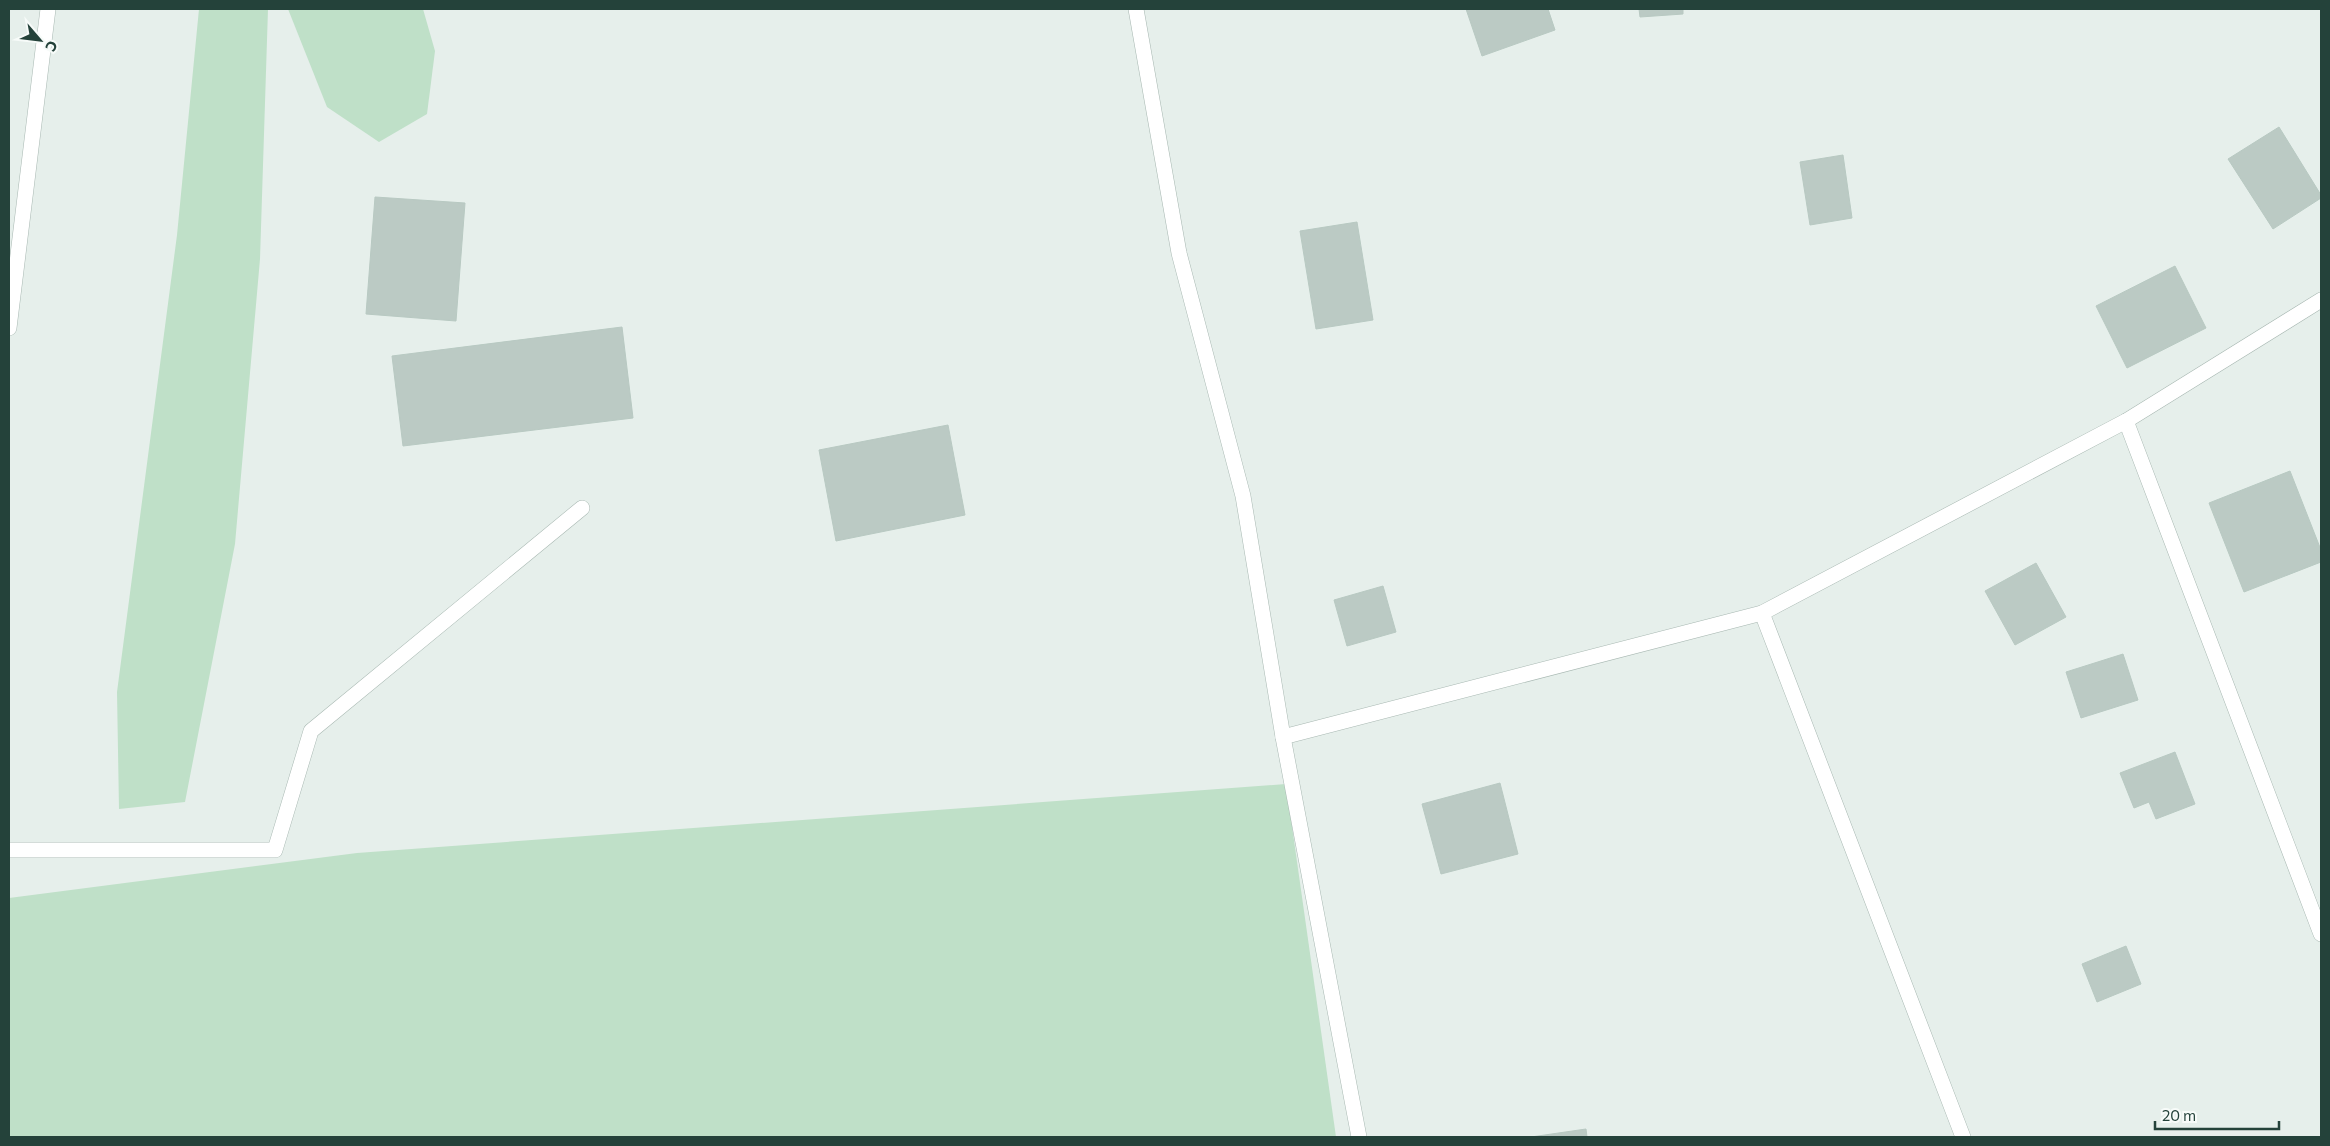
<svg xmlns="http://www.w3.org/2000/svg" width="2330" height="1146" viewBox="0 0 2330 1146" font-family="Commissioner,sans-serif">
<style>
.green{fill:#bfe0c8}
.building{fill:#bbcac4;stroke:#b8c9c2}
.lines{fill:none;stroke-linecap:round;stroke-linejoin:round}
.minor-casing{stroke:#a8b8b2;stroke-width:16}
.minor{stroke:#fff;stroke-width:15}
</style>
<rect width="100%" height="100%" fill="#e6efeb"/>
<!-- green -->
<g class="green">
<path d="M199,9h69l-8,250 -25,285 -50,258 -66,7 -2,-117 60,-457z"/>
<path d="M288,9h135l12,42 -8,63 -48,28 -52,-35z"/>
<path d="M1286,784l50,353h-1327v-239l348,-45z"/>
</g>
<!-- building -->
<g class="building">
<path d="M1466,9h82l7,21 -73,26z"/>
<path d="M1639,9h44v5l-43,3z"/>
<path d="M2279,127l42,68v3l-48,31 -45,-70z"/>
<path d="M1843,155l9,63 -42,7 -10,-63z"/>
<path d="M375,197l90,6 -9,118 -90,-7z"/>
<path d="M1357,222l16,98 -57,9 -16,-98z"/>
<path d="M2175,266l31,62 -79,40 -31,-62z"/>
<path d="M622,327l11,91 -230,28 -11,-90z"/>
<path d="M948,425l17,90 -129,26 -17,-91z"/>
<path d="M2290,471l31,79v12l-77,30 -35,-89z"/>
<path d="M2036,563l30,54 -51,28 -30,-54z"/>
<path d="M1383,586l13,46 -49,14 -13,-46z"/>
<path d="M2123,654l15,46 -57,18 -15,-46z"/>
<path d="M2175,752l20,52 -39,15 -7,-17 -15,6 -14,-35z"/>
<path d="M1500,783l18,71 -77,20 -19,-70z"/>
<path d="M2126,946l15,38 -44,18 -15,-38z"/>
<path d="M1586,1129l1,8h-56z"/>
</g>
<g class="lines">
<!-- minor casing -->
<g class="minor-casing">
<g id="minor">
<path d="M1136,9l43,244 64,243 40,241 76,400"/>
<path d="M9,328l39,-319"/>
<path d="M2126,421l195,513"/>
<path d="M1762,613l201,524"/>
<path d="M1283,737l479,-124 364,-192 195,-121"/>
<path d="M9,850h266l36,-119 271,-223"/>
</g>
</g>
<!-- minor -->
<use href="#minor" class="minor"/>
</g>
<!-- border -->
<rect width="2330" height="1146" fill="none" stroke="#24423a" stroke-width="20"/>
<!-- north arrow -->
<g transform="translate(40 40) rotate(118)" stroke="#f7fbf9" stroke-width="4" paint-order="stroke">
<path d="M0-4L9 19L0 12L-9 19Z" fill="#24423a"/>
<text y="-8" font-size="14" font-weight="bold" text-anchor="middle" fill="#24423a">С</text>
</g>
<!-- scale -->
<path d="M2155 1121v8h124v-8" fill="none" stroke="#24423a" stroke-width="2.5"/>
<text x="2162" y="1121" font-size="15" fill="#24423a" stroke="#f7fbf9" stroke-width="4" paint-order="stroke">20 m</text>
</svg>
